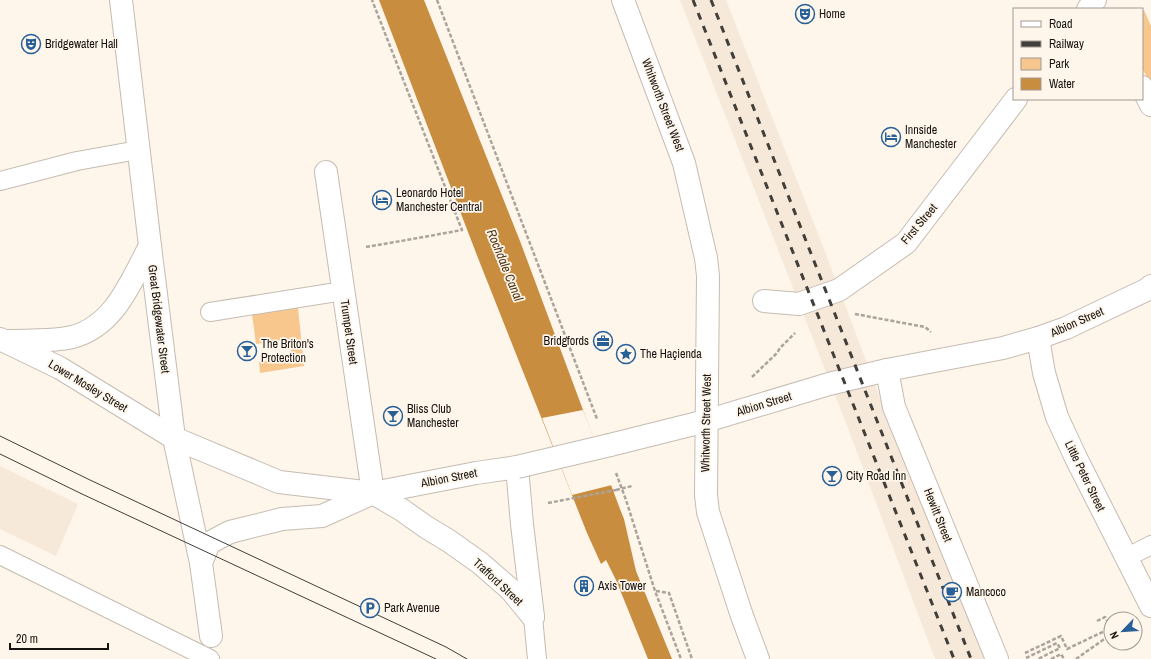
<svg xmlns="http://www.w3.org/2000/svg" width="1151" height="659" viewBox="0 0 1151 659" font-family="'Archivo Narrow',sans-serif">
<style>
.built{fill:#f6e9d9}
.green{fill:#f7c78d}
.water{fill:#c88d3e}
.pier{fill:#fef5eb}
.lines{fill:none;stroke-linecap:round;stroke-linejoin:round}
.service-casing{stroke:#c5bcb2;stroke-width:20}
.pedestrian-casing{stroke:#c5bcb2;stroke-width:24}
.minor-casing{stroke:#c5bcb2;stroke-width:24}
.tertiary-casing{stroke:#c5bcb2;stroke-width:24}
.secondary-casing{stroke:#c5bcb2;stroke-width:24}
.primary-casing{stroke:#c5bcb2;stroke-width:24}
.path{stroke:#aba49c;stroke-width:2.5;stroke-dasharray:4 2;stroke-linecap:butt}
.service{stroke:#fff;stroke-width:18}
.pedestrian{stroke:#fff;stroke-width:22}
.minor{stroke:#fff;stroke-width:22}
.tertiary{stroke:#fff;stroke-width:22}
.secondary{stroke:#fff;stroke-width:22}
.primary{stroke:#fff;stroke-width:22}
.tram{stroke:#423e39;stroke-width:1}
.rail{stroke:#423e39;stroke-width:3;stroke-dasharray:7 7;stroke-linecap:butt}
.primary-bridge-casing{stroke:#c5bcb2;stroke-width:24;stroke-linecap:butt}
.path-bridge{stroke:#aba49c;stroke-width:2.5;stroke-dasharray:4 2;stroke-linecap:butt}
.primary-bridge{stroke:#fff;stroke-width:22}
.labels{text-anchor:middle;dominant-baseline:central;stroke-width:3.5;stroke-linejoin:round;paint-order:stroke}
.poi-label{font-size:12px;fill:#15120f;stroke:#fef5eb;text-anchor:start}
.street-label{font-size:12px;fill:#15120f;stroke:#fef5eb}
.water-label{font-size:13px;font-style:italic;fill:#4e3514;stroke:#fef5eb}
</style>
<rect width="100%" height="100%" fill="#fef5eb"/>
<!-- built -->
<g class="built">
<path d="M680,0h46l98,249 61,162 100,248h-50l-89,-236z"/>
<path d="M0,466l78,38 -22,52 -56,-27z"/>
</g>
<!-- green -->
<g class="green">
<path d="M1144,10l7,16v59l-9,-17v-55z"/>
<path d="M298,308l6,58 -44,7 -1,-11 33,-5 -3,-18 -33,5 -4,-30z"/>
</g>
<!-- water -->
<path class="water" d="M379,0h45l96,241 100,268 4,10 12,52 36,88h-24l-32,-79 -10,-20 -5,4 -14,-31 -109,-275z"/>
<!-- pier -->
<path class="pier" d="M583,410l29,75 -40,10 -30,-77z"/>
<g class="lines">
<!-- service casing -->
<g class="service-casing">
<g id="service">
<path d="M0,181l77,-20 61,-11"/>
<path d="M210,312l133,-21"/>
<path d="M0,555l210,104"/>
<path d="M1126,558l25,-13"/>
<path d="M533,617l4,42"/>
</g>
</g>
<!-- pedestrian casing -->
<g class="pedestrian-casing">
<g id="pedestrian">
<path d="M1088,9l7,-9"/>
<path d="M1142,87l9,18"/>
<path d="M764,301l35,3 40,-14 67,-47 110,-144"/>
</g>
</g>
<!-- minor casing -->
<g class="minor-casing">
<g id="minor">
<path d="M326,172l47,321"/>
<path d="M1038,338l6,35 13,44 19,41 75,148"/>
<path d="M887,370l7,37 103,252"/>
<path d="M517,467l5,57 11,93"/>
<path d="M373,493l29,17 24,17 23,14 31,22 31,27 22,27"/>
<path d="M201,563l8,-20 21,-11 52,-13 40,-3 51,-23"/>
</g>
</g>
<!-- tertiary casing -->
<g class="tertiary-casing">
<g id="tertiary">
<path d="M121,0l29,246 24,192 27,125 10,73"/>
<path d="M5,341c21,-1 46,1 67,-4 43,-11 59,-56 78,-91"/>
</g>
</g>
<!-- secondary casing -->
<g class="secondary-casing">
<path id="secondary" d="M623,0l61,163 22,95 2,18 -2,219 2,17 34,104 16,43"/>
</g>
<!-- primary casing -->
<g class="primary-casing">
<g id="primary">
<path d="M0,339l60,29 114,70 105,44 94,11 103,-20 41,-6"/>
<path d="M610,445l96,-24 123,-37 58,-14 116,-22 35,-10 28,-10 80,-38 5,-4"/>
</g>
</g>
<!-- path -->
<g class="path">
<path d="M437,0l160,419"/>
<path d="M366,247l52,-9 44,-8 -90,-230"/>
<path d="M855,314l70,13 6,5"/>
<path d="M752,377l25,-24 3,-5 15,-15"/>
<path d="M616,473l10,27 29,91 26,68"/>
<path d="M548,503l68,-13"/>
<path d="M656,591l13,2 23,66"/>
<path d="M1097,621l8,-4 6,10"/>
<path d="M1025,653l36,-17 6,13 44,-21"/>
<path d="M1026,658l31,-15 3,5 -22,11"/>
<path d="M1051,659l10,-5 3,5"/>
<path d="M1076,659l27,-19 8,-3"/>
</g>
<!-- service -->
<use href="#service" class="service"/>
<!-- pedestrian -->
<use href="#pedestrian" class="pedestrian"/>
<!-- minor -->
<use href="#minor" class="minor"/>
<!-- tertiary -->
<use href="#tertiary" class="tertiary"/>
<!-- secondary -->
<use href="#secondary" class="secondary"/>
<!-- primary -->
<use href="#primary" class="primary"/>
<!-- tram -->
<g class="tram">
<path d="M0,436l90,44 356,167 21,12"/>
<path d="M0,454l82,40 354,165"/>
</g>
<!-- rail -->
<g class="rail">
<path d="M693,0l261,659"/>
<path d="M711,0l260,659"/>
</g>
<!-- primary-bridge casing -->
<g class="primary-bridge-casing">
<path id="primary-bridge" d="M517,467l93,-22"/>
</g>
<!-- path-bridge -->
<path class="path-bridge" d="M616,490l16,-4"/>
<!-- primary-bridge -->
<use href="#primary-bridge" class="primary-bridge"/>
</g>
<!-- icons -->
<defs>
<g id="theatre-ring" transform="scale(1)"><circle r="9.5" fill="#fef5eb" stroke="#275f97" stroke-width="1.5"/><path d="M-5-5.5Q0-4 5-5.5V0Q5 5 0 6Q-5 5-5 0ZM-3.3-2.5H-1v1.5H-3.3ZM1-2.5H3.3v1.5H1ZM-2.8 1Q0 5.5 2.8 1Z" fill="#275f97"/></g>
<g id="hotel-ring" transform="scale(1)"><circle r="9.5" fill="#fef5eb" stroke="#275f97" stroke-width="1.5"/><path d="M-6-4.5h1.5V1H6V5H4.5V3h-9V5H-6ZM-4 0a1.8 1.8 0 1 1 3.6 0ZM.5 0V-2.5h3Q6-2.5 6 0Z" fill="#275f97"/></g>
<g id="office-ring" transform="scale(1)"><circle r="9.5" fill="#fef5eb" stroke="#275f97" stroke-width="1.5"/><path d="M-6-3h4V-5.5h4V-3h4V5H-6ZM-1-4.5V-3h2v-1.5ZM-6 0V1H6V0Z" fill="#275f97"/></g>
<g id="bar-ring" transform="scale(1)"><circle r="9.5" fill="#fef5eb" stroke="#275f97" stroke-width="1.5"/><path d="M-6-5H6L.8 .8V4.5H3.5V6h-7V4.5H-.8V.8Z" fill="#275f97"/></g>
<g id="sight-ring" transform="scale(1)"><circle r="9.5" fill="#fef5eb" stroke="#275f97" stroke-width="1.5"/><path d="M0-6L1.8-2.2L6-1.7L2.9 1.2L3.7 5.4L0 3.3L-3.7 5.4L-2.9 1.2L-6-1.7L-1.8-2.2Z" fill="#275f97"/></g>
<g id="building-ring" transform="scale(1)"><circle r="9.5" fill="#fef5eb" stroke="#275f97" stroke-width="1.5"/><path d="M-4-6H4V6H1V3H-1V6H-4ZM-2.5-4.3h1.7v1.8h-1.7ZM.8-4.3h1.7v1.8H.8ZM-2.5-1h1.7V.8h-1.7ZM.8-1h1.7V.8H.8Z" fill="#275f97"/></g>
<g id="cafe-ring" transform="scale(1)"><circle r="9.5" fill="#fef5eb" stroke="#275f97" stroke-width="1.5"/><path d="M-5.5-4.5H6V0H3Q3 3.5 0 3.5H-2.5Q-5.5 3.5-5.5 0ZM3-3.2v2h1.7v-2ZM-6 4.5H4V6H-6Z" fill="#275f97"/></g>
<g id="parking-ring" transform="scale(1)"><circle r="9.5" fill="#fef5eb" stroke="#275f97" stroke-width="1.5"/><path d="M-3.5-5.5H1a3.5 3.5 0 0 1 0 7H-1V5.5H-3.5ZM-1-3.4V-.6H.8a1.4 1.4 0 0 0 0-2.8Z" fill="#275f97"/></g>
</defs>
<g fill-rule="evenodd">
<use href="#theatre-ring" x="805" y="14"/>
<use href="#theatre-ring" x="31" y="44"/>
<use href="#hotel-ring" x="891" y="137"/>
<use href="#hotel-ring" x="382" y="200"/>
<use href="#office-ring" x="603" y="341"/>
<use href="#bar-ring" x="247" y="351"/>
<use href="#sight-ring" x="626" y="354"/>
<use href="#bar-ring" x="393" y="416"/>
<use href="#bar-ring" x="832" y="476"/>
<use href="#building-ring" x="584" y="586"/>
<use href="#cafe-ring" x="952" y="592"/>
<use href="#parking-ring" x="370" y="608"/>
</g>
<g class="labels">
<!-- poi labels -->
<g class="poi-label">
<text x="819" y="14">Home</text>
<text x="45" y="44">Bridgewater Hall</text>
<text x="905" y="130">Innside<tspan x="905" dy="14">Manchester</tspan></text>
<text x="396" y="193">Leonardo Hotel<tspan x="396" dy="14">Manchester Central</tspan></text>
<text x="589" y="341" text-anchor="end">Bridgfords</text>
<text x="261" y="344">The Briton's<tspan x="261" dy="14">Protection</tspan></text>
<text x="640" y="354">The Haçienda</text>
<text x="407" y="409">Bliss Club<tspan x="407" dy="14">Manchester</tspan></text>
<text x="846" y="476">City Road Inn</text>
<text x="598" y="586">Axis Tower</text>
<text x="966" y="592">Mancoco</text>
<text x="384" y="608">Park Avenue</text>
</g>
<!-- street labels -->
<g class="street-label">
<text transform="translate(663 105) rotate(69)">Whitworth Street West</text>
<text transform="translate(919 224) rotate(-50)">First Street</text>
<text transform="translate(159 319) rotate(83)">Great Bridgewater Street</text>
<text transform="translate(1077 322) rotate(-24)">Albion Street</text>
<text transform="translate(349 332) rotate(82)">Trumpet Street</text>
<text transform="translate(88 386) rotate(31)">Lower Mosley Street</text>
<text transform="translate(764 404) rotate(-17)">Albion Street</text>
<text transform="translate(706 423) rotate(-89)">Whitworth Street West</text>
<text transform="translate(1085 476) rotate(64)">Little Peter Street</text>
<text transform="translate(449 478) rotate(-11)">Albion Street</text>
<text transform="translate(938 515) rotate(68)">Hewitt Street</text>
<text transform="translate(498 582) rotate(43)">Trafford Street</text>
</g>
<!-- water labels -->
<g class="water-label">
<text transform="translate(505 265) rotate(68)">Rochdale Canal</text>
</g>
</g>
<!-- legend -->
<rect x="1013" y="8" width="130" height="92" fill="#fef5eb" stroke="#a19a93"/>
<rect x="1021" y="21" width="20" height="6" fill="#ffffff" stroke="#a19a93"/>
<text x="1049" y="28" font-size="12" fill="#15120f">Road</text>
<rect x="1021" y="41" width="20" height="6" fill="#423e39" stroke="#a19a93"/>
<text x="1049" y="48" font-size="12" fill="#15120f">Railway</text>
<rect x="1021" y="58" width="20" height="12" fill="#f7c78d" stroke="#a19a93"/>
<text x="1049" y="68" font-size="12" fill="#15120f">Park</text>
<rect x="1021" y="78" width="20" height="12" fill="#c88d3e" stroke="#a19a93"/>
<text x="1049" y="88" font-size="12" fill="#15120f">Water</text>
<!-- north arrow -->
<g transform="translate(1123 631) rotate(245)"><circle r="19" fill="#fef5eb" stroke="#a19a93"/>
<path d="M0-3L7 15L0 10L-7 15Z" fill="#275f97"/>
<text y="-6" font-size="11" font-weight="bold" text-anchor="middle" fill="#15120f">N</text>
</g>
<!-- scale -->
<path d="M10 643v6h98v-6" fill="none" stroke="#15120f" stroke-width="2"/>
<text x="16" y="643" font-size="12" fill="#15120f" stroke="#fef5eb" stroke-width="3" paint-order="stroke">20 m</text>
</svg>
